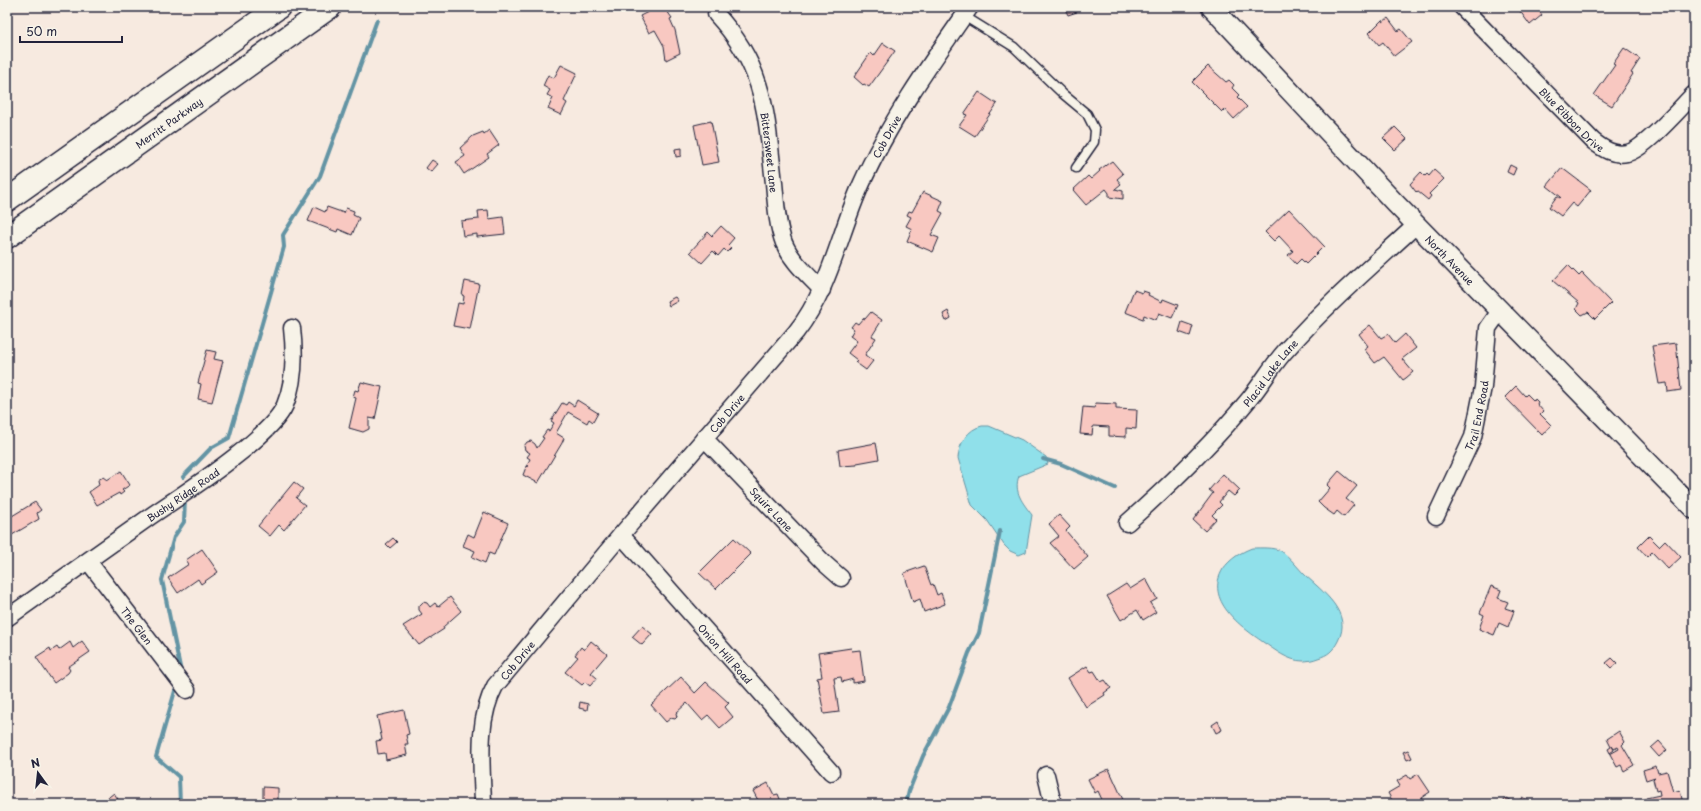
<svg xmlns="http://www.w3.org/2000/svg" width="1701" height="811" viewBox="0 0 1701 811" font-family="'Playpen Sans',sans-serif">
<style>
.water{fill:#90e0ea;stroke:#6494a4}
.lines{fill:none;stroke-linecap:round;stroke-linejoin:round}
.stream{stroke:#6494a4;stroke-width:4}
.building{fill:#f8c8c1;stroke:#22223b}
.service-casing{stroke:#22223b;stroke-width:11}
.minor-casing{stroke:#22223b;stroke-width:19}
.tertiary-casing{stroke:#22223b;stroke-width:22}
.motorway-casing{stroke:#22223b;stroke-width:25}
.service{stroke:#f7f3e8;stroke-width:8}
.minor{stroke:#f7f3e8;stroke-width:16}
.tertiary{stroke:#f7f3e8;stroke-width:19}
.motorway{stroke:#f7f3e8;stroke-width:22}
.labels{text-anchor:middle;dominant-baseline:central;stroke-width:3;stroke-linejoin:round;paint-order:stroke}
.street-label{font-size:10px;fill:#22223b;stroke:#f7f3e8}
</style>
<rect width="100%" height="100%" fill="#f7eae0"/>
<filter id="ink" filterUnits="userSpaceOnUse"><feTurbulence type="fractalNoise" baseFrequency=".025" numOctaves="2"/><feDisplacementMap in="SourceGraphic" scale="8" xChannelSelector="R" yChannelSelector="G"/><feConvolveMatrix kernelMatrix="1 2 1 2 8 2 1 2 1" color-interpolation-filters="sRGB"/></filter>
<g filter="url(#ink)">
<!-- water -->
<g class="water">
<path d="M982,426h7l33,14 24,17 2,7 -29,12c-6,16 4,27 13,39l-6,37 -7,3 -9,-4 -6,-6 -17,-25 -15,-15 -14,-47c1,-15 10,-29 24,-32z"/>
<path d="M1252,548c9,0 21,-1 29,3 9,6 17,17 24,24 18,17 48,38 33,66 -5,10 -10,14 -20,17 -5,2 -10,3 -15,3 -15,0 -28,-11 -40,-19 -23,-16 -59,-42 -40,-73 7,-10 18,-17 29,-21z"/>
</g>
<g class="lines">
<!-- stream -->
<g class="stream">
<path d="M1043,459l18,5 54,24"/>
<path d="M183,477l28,-29 18,-10 55,-191 -1,-12 37,-59 57,-156"/>
<path d="M181,672l-19,-92 12,-43 10,-15 1,-23"/>
<path d="M177,684l-21,73 23,20 1,27"/>
<path d="M906,804l3,-13 14,-35 26,-49 20,-54 10,-20 21,-102"/>
</g>
</g>
<!-- building -->
<g class="building">
<path d="M658,7h6l8,11 -2,1 5,11 5,23 -14,7 -2,-14 -9,-16 -6,3 -9,-17z"/>
<path d="M1064,7h12l1,5 -9,3z"/>
<path d="M1517,7h19l6,8 -12,10z"/>
<path d="M1388,18l10,13 3,-2 11,13 -18,14 -11,-14 -4,3 -10,-12 13,-13 1,2z"/>
<path d="M883,43l12,8 -26,36 -5,-3 -1,1 -9,-8 15,-22 2,-2 3,3z"/>
<path d="M1624,48l16,11 -9,14 2,1 -21,32 -18,-11 21,-30 -2,-1z"/>
<path d="M561,65l16,8 -13,28 3,2 -6,12 -13,-6 5,-11 -6,-3 3,-5 -7,-4 5,-11 6,3z"/>
<path d="M1208,66l18,16 3,-2 5,5 -2,3 7,7 -2,2 10,10 -13,12 -9,-10 -3,3 -30,-30z"/>
<path d="M979,92l18,12 -22,32 -16,-10 8,-11 -3,-1z"/>
<path d="M711,121l8,41 -17,3 -8,-40z"/>
<path d="M1395,127l12,12 -12,11 -12,-12z"/>
<path d="M489,130l10,15 -12,9 2,3 -25,17 -8,-12 9,-6 -5,-8 13,-12 10,-4 1,2z"/>
<path d="M681,148v8l-5,1 -1,-8z"/>
<path d="M432,160l6,4 -7,8 -5,-4z"/>
<path d="M1112,161l11,13 -6,5 4,5 -6,5 8,2v8l-14,-2v-4l-3,-4 -20,16 -13,-15 15,-14 3,3 9,-8 -1,-1z"/>
<path d="M1510,165l6,3 -3,7 -6,-3z"/>
<path d="M1562,168l29,22 -14,17 -5,-4 -11,13 -12,-9 8,-11 3,2 1,-1 -14,-11z"/>
<path d="M1434,170l10,9 -15,15 2,2 -3,4 -11,-9 -1,1 -6,-8 11,-12 4,4 2,-2 2,2z"/>
<path d="M923,192l20,9 -4,10 4,2 -12,22 8,3 -6,14 -26,-11 5,-12 -6,-3 5,-9 -4,-2 2,-4 3,1z"/>
<path d="M314,207l11,5 2,-5 17,6 2,-5 8,3 -1,4 6,3 -7,17 -14,-6 -1,3 -29,-11z"/>
<path d="M1289,209l35,37 -18,18 -5,-5 -5,5 -8,-9 5,-4 -14,-15 -5,5 -9,-9z"/>
<path d="M488,210l1,9 14,-2 2,17 -28,3v-3l-14,2 -2,-15 18,-2 -1,-8z"/>
<path d="M721,226l13,12 -6,7 3,3 -4,4 -3,-3 -6,7 -5,-5 -11,12 -12,-11 18,-20 4,4z"/>
<path d="M1568,265l11,11 3,-3 29,30 -16,16 -7,-7 -6,3 -6,-6 3,-6 -26,-22z"/>
<path d="M465,281l14,3 -9,45 -17,-3 5,-23 5,1 1,-8 -2,-1z"/>
<path d="M1134,290l8,3 1,-2 6,2 -1,2 14,7 1,-3 15,6 -6,13 -13,-5 -3,7 -12,-5 -1,4 -18,-7z"/>
<path d="M675,297l3,4 -9,5 -2,-5z"/>
<path d="M948,311l3,7 -5,3 -3,-7z"/>
<path d="M871,312l11,8 -10,16 4,2 -11,17 8,6 -7,9 -11,-8 2,-2 -9,-7 9,-12 -7,-5 4,-7 -3,-2 4,-5 3,2 5,-6 2,1z"/>
<path d="M1182,322l11,4 -3,10 -11,-4z"/>
<path d="M1370,325l11,13 7,-4 7,9 10,-9 11,14 -14,11 11,13 -7,6 -3,2 -19,-23 -9,6 -11,-14 4,-3 -9,-12z"/>
<path d="M1676,343l5,47 -13,2 -1,-9 -8,1 -7,-38z"/>
<path d="M207,350l9,2 -2,7 9,2 -11,41 -14,-3 3,-15 -3,-1z"/>
<path d="M361,382l21,5 -7,32 -6,-1v11l-6,3 -14,-4 7,-30 -3,-1 2,-7 3,1z"/>
<path d="M1516,386l9,10 2,-2 7,7 1,-2 3,3 -1,2 6,7 -3,3 11,11 -9,10 -37,-38z"/>
<path d="M577,400l21,13 -5,9 -4,-3 -2,4 -19,-11 -12,21 8,5 -2,5 -24,40 -15,-8 3,-8 3,-1 -2,-1 3,-6 -3,-2 3,-4 -5,-3 -1,-4 3,-4 4,-1 4,3 2,4 7,-10 -2,-1 5,-7 2,1 5,-8 -3,-2 11,-18 4,2 2,-3 6,4z"/>
<path d="M1096,403l20,1v5l21,1 -1,19 -10,-1v9l-17,-1v-9l-16,-1 -1,9 -12,-1 3,-27 12,1z"/>
<path d="M876,443l3,16 -22,4v2l-17,1 -2,-16z"/>
<path d="M121,471l9,14 -8,5 2,2 -4,3 -1,-2 -22,12 -8,-13 10,-7 -1,-5 5,-3 4,3z"/>
<path d="M1339,471l18,15 -11,13 8,6 -10,12 -7,-6 -3,4 -10,-7 -6,-6 12,-14 -3,-3z"/>
<path d="M1223,474l17,16 -6,6 -6,-5 -9,11 3,3 -10,10 4,4 -11,12 -12,-11 20,-27 -4,-3z"/>
<path d="M294,482l9,7 -7,9 9,7 -21,25 -5,-5 -9,11 -12,-10z"/>
<path d="M35,502l6,8 -4,3 2,6 -32,19v-19z"/>
<path d="M484,512l24,11 -14,32 -5,-2 -4,10 -13,-6 3,-6 -12,-5 5,-12 6,3z"/>
<path d="M1059,515l11,12 -4,4 22,26 -14,12 -24,-26 9,-7 -10,-12z"/>
<path d="M1649,536l10,10 6,-6 16,17 -13,12 -16,-17 -5,5 -9,-10z"/>
<path d="M393,538l4,4 -7,6 -4,-4z"/>
<path d="M734,538l17,16 -35,35 -17,-16z"/>
<path d="M202,549l16,23 -17,12 -3,-5 -20,14 -10,-15 21,-14 -3,-4z"/>
<path d="M924,566l7,19 2,-1 4,11 4,-2 4,11 -21,8 -4,-13 -7,3 -9,-29z"/>
<path d="M1146,579l11,20 -7,4 6,9 -13,8 -6,-10 -16,10 -14,-24 19,-12 4,5z"/>
<path d="M1491,586l10,4 -3,8 10,4 -3,6 9,3 -6,16 -9,-4 -5,12 -15,-6 5,-14 -4,-2z"/>
<path d="M450,597l11,14 -18,16 1,2 -25,16 -16,-19 19,-12 -3,-4v-4l4,-4 4,1 3,4 5,-4 3,4z"/>
<path d="M642,626l10,8 -10,11 -10,-8z"/>
<path d="M82,641l8,11 -22,15 2,3 -2,3 -14,10 -18,-26 14,-9 1,3 6,-4 2,3 11,-8 3,6z"/>
<path d="M591,641l16,13 -16,19 6,5 -7,8 -5,-4 -3,3 -17,-13 13,-15 -3,-2 6,-8 3,3z"/>
<path d="M851,648l1,3 8,-1 4,31 -11,2v-4l-11,3 -1,-5 -7,1 5,34 -15,2 -7,-36 5,-1 -4,-24z"/>
<path d="M1612,658l5,5 -6,5 -5,-5z"/>
<path d="M1087,666l4,6 3,-1 7,11 4,-2 6,8 -7,5 1,2 -19,12 -18,-29z"/>
<path d="M681,677l14,16 11,-11 23,21 -4,4 8,10 -13,11 -12,-13 -6,5 -15,-17 -11,10 1,4 -2,2 -4,-1 -5,4 -15,-17z"/>
<path d="M580,702l8,2 -1,6 -8,-2z"/>
<path d="M404,710l5,24 -3,1 2,9h-3l2,11 -21,5 -1,-7 -7,1 -2,-13 6,-1 -5,-24z"/>
<path d="M1218,721l4,9 -6,3 -4,-8z"/>
<path d="M1619,731l6,11 -3,3 12,20 -10,6 -3,-6 -4,2 -7,-13 9,-5 -1,-2 -4,2 -2,-3 2,4 -4,3 -2,-4 3,-2 -4,-8z"/>
<path d="M1659,741l8,9 -8,7 -8,-9z"/>
<path d="M1408,750l4,8 -5,2 -4,-8z"/>
<path d="M1656,766l2,7 9,-2 6,21 7,-2 3,14h-36l-1,-6 14,-3 -1,-5 -3,1 -3,-12 2,-2 -9,3 -3,-10z"/>
<path d="M1109,769l15,33 -4,2h-16l-6,-13 -3,2 -7,-14z"/>
<path d="M1418,774l12,18 -9,6 3,5 -30,1 -6,-11 12,-7 -3,-5 10,-6 3,4z"/>
<path d="M768,783l6,12 4,-1 4,10h-22l-7,-13z"/>
<path d="M263,787l15,1v13h6v3h-21z"/>
<path d="M114,793l7,11h-23h2z"/>
<path d="M1522,797l9,5 -1,2h-12z"/>
<path d="M1506,798l10,6h-14z"/>
</g>
<g class="lines">
<!-- service casing -->
<g class="service-casing">
<path id="service" d="M964,16l50,31 49,47 24,20 8,16 -1,12 -18,26"/>
</g>
<!-- minor casing -->
<g class="minor-casing">
<g id="minor">
<path id="s1" d="M1462,7l131,134c10,8 21,15 34,12 17,-3 53,-45 67,-59"/>
<path id="s2" d="M716,14c50,54 50,100 58,169 2,20 3,42 10,60 8,19 25,33 38,47"/>
<path id="s3" d="M704,438l120,125 17,15"/>
<path id="s4" d="M1436,516l37,-79 10,-50 5,-59 12,-17"/>
<path id="s5" d="M1127,523c44,-39 86,-80 123,-125 14,-17 24,-36 39,-51 39,-44 84,-82 127,-122"/>
<path id="s6" d="M621,535l210,237"/>
<path id="s7" d="M88,561l99,129"/>
<path id="s8" d="M7,618c47,-33 94,-67 141,-100 32,-22 123,-80 137,-113 10,-24 10,-51 7,-77"/>
<path d="M1046,775l7,29"/>
<path id="s9" d="M483,804c-1,-39 -7,-83 12,-118l126,-151 175,-203c34,-43 43,-98 65,-147 28,-63 69,-121 109,-178"/>
</g>
</g>
<!-- tertiary casing -->
<g class="tertiary-casing">
<g id="tertiary">
<path id="s10" d="M1211,7l184,196 299,306"/>
</g>
</g>
<!-- motorway casing -->
<g class="motorway-casing">
<g id="motorway">
<path d="M7,200l272,-193"/>
<path id="s11" d="M7,237l323,-230"/>
</g>
</g>
<!-- service -->
<use href="#service" class="service"/>
<!-- minor -->
<use href="#minor" class="minor"/>
<!-- tertiary -->
<use href="#tertiary" class="tertiary"/>
<!-- motorway -->
<use href="#motorway" class="motorway"/>
</g>
</g>
<g class="labels">
<!-- street labels -->
<g class="street-label">
<text stroke="none"><textPath href="#s1" startOffset="157">Blue Ribbon Drive</textPath></text>
<text stroke="none"><textPath href="#s11" startOffset="198">Merritt Parkway</textPath></text>
<text stroke="none"><textPath href="#s9" startOffset="801">Cob Drive</textPath></text>
<text stroke="none"><textPath href="#s2" startOffset="152">Bittersweet Lane</textPath></text>
<text stroke="none"><textPath href="#s10" startOffset="348">North Avenue</textPath></text>
<text stroke="none"><textPath href="#s5" startOffset="208">Placid Lake Lane</textPath></text>
<text stroke="none"><textPath href="#s9" startOffset="478">Cob Drive</textPath></text>
<text stroke="none"><textPath href="#s4" startOffset="109">Trail End Road</textPath></text>
<text stroke="none"><textPath href="#s8" startOffset="215">Bushy Ridge Road</textPath></text>
<text stroke="none"><textPath href="#s3" startOffset="98">Squire Lane</textPath></text>
<text stroke="none"><textPath href="#s7" startOffset="81">The Glen</textPath></text>
<text stroke="none"><textPath href="#s6" startOffset="158">Onion Hill Road</textPath></text>
<text stroke="none"><textPath href="#s9" startOffset="154">Cob Drive</textPath></text>
</g>
</g>
<!-- margin -->
<rect width="1701" height="811" fill="none" stroke="#f7f3e8" stroke-width="24"/>
<rect x="12" y="12" width="1677" height="787" fill="none" stroke="#22223b" stroke-width="1.5" filter="url(#ink)"/>
<!-- north arrow -->
<g transform="translate(38 773) rotate(345)" stroke="#f7f3e8" stroke-width="3" paint-order="stroke">
<path d="M0-3L7 15L0 10L-7 15Z" fill="#22223b"/>
<text y="-6" font-size="11" font-weight="bold" text-anchor="middle" fill="#22223b">N</text>
</g>
<!-- scale -->
<path d="M20 36v6h102v-6" fill="none" stroke="#22223b" stroke-width="2"/>
<text x="26" y="36" font-size="12" fill="#22223b" stroke="#f7f3e8" stroke-width="3" paint-order="stroke">50 m</text>
</svg>
